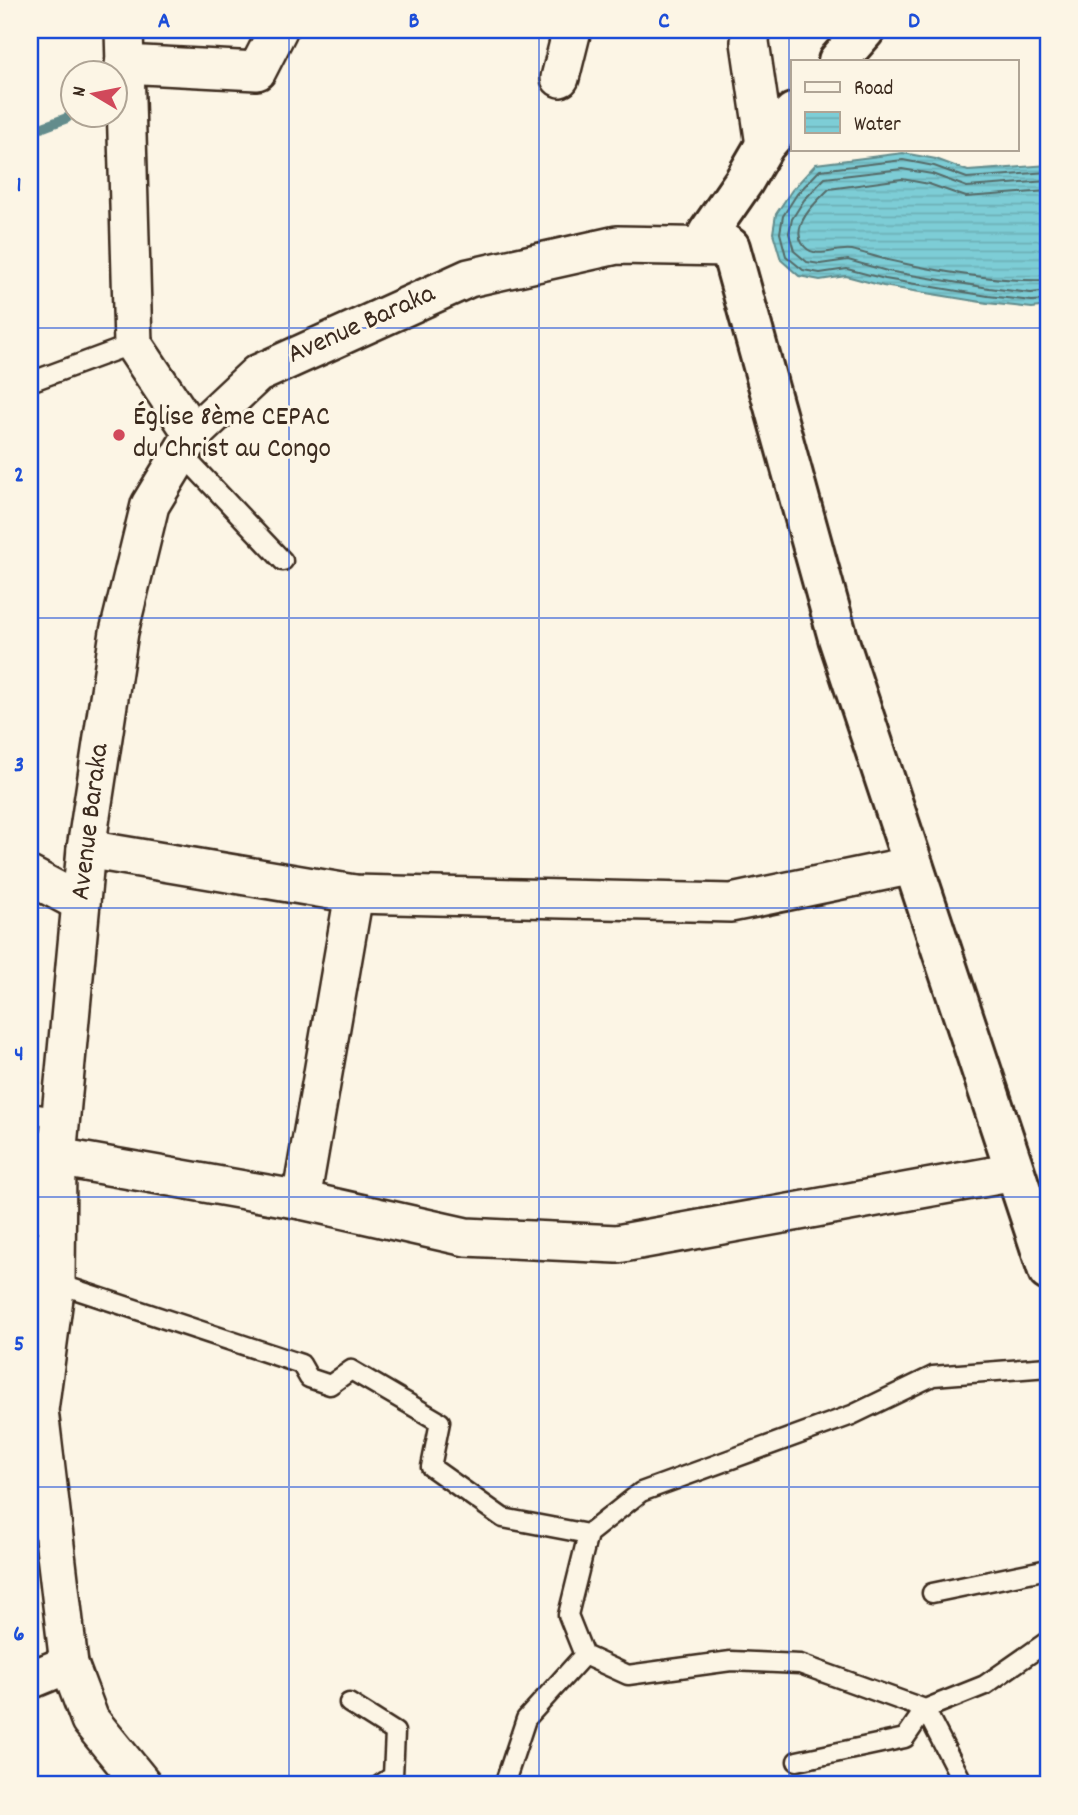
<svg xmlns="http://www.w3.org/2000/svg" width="1078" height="1815" viewBox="0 0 1078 1815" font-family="Dekko,sans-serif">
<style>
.water{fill:url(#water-rules);stroke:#638c8c;stroke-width:2}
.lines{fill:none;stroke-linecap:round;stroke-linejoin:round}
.shore{stroke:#556b68;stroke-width:2}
.stream{stroke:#638c8c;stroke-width:10}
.lane-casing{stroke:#3b2a1e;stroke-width:23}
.street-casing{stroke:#3b2a1e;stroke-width:42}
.secondary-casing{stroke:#3b2a1e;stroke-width:44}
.lane{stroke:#fcf5e5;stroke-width:18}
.street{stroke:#fcf5e5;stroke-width:37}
.secondary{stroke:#fcf5e5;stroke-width:38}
.grid{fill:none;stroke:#1d4ed8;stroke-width:2;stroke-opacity:0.55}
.poi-dot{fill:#d1495b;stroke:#fcf5e5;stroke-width:2.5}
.labels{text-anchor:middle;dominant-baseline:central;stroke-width:6;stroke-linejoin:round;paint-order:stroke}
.street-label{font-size:28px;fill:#3b2a1e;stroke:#fcf5e5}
.poi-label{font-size:28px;fill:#3b2a1e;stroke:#fcf5e5;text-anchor:start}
.neatline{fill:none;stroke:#1d4ed8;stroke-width:2.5}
.grid-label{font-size:23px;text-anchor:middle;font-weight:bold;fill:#1d4ed8}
</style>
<defs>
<pattern id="water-rules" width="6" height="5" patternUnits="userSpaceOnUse" patternTransform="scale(1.75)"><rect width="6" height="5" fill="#7dcdd6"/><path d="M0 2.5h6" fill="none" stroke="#6db0b7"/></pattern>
</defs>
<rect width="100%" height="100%" fill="#fcf5e5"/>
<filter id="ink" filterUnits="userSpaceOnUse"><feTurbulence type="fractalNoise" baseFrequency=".0143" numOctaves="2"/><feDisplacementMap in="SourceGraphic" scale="14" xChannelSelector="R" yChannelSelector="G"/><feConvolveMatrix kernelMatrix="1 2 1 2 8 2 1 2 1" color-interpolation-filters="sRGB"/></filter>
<g filter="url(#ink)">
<!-- water -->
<path class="water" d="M903,153l33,6 32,12 80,-6v141l-16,2 -45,-5 -104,-17 -37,-10 -26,4 -21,-4 -18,-16 -8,-27 3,-19 16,-24 24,-26z"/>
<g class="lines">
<!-- shore -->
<g class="shore">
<path d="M1048,172l-81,6 -33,-12 -31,-6 -83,10 -23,24 -14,22 -3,17 6,23 17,14 17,3 27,-4 38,10 103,17 44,5 16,-1"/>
<path d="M1048,181l-81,6 -35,-13 -30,-5 -77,9 -21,22 -12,19 -3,14 5,18 13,11 13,2 28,-4 39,11 102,17 42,5 17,-2"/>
<path d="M1048,191l-82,6 -37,-13 -27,-5 -73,10c-12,12 -38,35 -27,54 11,19 33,4 50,7 12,3 24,7 36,10 48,11 112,22 160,20"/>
</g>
<!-- stream -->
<path class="stream" d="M30,132l37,-14"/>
<!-- lane casing -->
<g class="lane-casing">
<g id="lane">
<path d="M30,382l103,-38"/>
<path d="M180,452l103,109"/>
<path d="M30,1113l32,5"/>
<path d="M56,1283l245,81 8,14 21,7 21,-15 89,52 -9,45 72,51 85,16"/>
<path d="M1048,1367l-115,9 -81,39 -211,77 -53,42 -20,81 16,40 44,20 103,-14 69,3 125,45 60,-24 63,-44"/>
<path d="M932,1593l116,-24"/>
<path d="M349,1703l46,29 -2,44 -13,9"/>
<path d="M797,1761l108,-23 20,-29 37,72 -1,4"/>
<path d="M504,1785l22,-66 58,-64"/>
</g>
</g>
<!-- street casing -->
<g class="street-casing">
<g id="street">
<path d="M124,30l9,314 60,90"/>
<path d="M751,30l-1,12 15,103"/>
<path d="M124,64l133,7 21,-41"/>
<path d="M560,78l12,-48"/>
<path d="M86,849l268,45 377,9 183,-38"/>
<path d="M30,876l51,27"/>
<path d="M57,1157l244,43 165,37 151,7 398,-72"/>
<path d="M301,1200l53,-306"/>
<path d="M30,1680l39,-16"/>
<path d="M143,1785l-53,-65 -21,-56 -30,-254 17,-127 1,-126 29,-308 33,-217 31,-127 43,-71 64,-60 212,-96 148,-33 113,2"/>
</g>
</g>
<!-- secondary casing -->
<g class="secondary-casing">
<g id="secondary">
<path d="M838,61l27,-31"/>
<path d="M793,113l-28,32 -21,36 -36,52 22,14 108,391 210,633"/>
</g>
</g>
<!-- lane -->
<use href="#lane" class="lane"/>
<!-- street -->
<use href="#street" class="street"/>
<!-- secondary -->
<use href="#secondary" class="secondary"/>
</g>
</g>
<!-- grid -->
<path class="grid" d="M289,30v1755M539,30v1755M789,30v1755M30,328h1018M30,618h1018M30,908h1018M30,1197h1018M30,1487h1018"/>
<!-- markers -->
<circle class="poi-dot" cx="119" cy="435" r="7"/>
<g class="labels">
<!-- street labels -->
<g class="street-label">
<text transform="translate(362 326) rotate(-24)">Avenue Baraka</text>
<text transform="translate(92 822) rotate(-83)">Avenue Baraka</text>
</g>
<!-- poi labels -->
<g class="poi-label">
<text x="133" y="419">Église 8ème CEPAC<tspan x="133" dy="32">du Christ au Congo</tspan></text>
</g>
</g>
<!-- margin -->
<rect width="1078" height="1815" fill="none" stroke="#fcf5e5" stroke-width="77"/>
<!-- legend -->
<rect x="791" y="60" width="228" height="91" fill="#fcf5e5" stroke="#afa495" stroke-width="2"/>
<rect x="805" y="82" width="35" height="10" fill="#fcf5e5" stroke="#afa495" stroke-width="2"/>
<text x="854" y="94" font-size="21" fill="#3b2a1e">Road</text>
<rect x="805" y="112" width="35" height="21" fill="url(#water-rules)" stroke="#afa495" stroke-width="2"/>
<text x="854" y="130" font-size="21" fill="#3b2a1e">Water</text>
<!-- north arrow -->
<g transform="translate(94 94) rotate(280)"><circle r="33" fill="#fcf5e5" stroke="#afa495" stroke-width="2"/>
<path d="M0-5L12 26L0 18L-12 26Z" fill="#d1495b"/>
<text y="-10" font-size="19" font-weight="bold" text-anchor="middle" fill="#3b2a1e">N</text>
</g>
<rect x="38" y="38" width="1002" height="1738" class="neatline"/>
<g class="grid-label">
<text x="164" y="27">A</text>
<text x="414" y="27">B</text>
<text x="664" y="27">C</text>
<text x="914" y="27">D</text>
<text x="19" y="191">1</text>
<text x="19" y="481">2</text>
<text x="19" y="771">3</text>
<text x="19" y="1060">4</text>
<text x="19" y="1350">5</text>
<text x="19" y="1640">6</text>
</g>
</svg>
